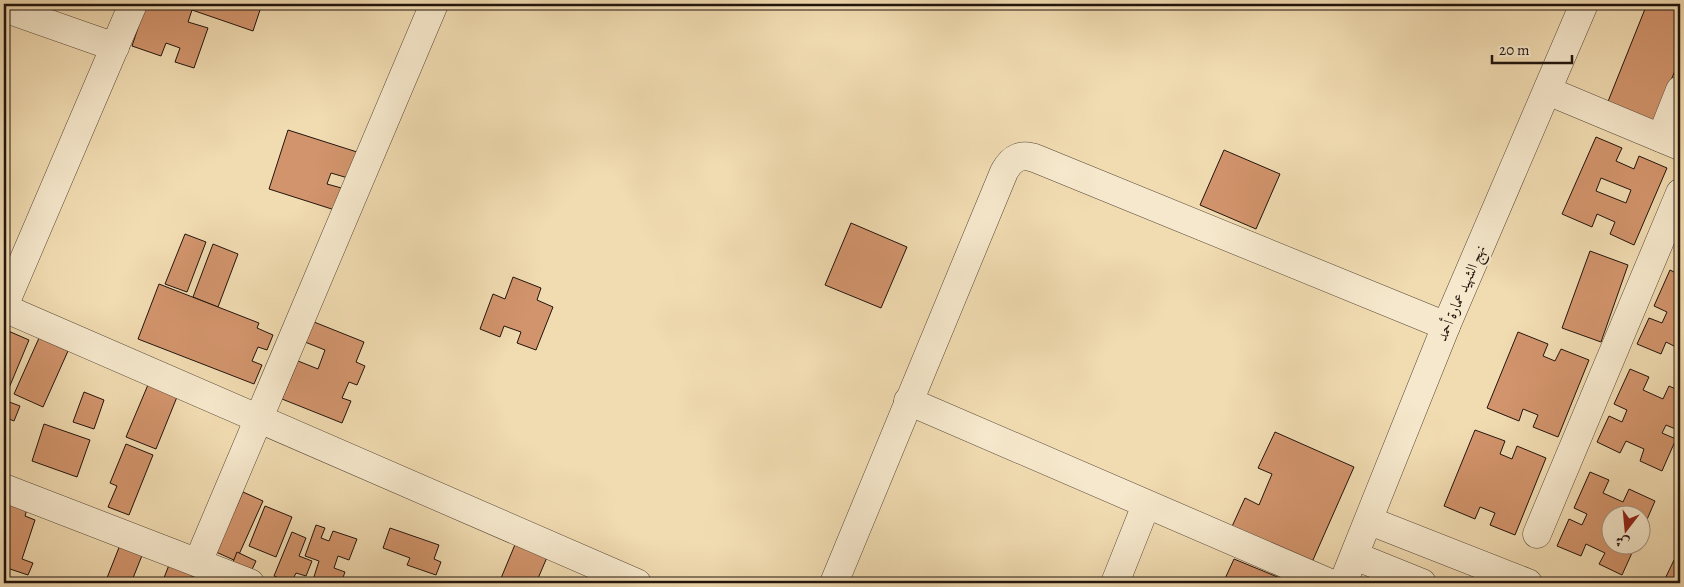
<svg xmlns="http://www.w3.org/2000/svg" width="1684" height="587" viewBox="0 0 1684 587" font-family="Alegreya,Amiri,serif">
<style>
.building{fill:#d2946c;stroke:#21140c;fill-rule:evenodd}
.lines{fill:none;stroke-linecap:round;stroke-linejoin:round}
.minor-casing{stroke:#554635;stroke-width:29}
.tertiary-casing{stroke:#554635;stroke-width:29}
.minor{stroke:#f6e8cc;stroke-width:28}
.tertiary{stroke:#f6e8cc;stroke-width:28}
.labels{text-anchor:middle;dominant-baseline:central;stroke-width:4.5;stroke-linejoin:round;paint-order:stroke}
.street-label{font-size:15px;fill:#21140c;stroke:#f6e8cc}
</style>
<rect width="100%" height="100%" fill="#f1dbb1"/>
<filter id="stains"><feTurbulence type="fractalNoise" baseFrequency=".004" numOctaves="4"/><feColorMatrix values="0 0 0 0 .2 0 0 0 0 .09 0 0 0 0 .02 0 0 0 .5 -.17"/></filter>
<radialGradient id="worn" r=".72"><stop offset=".6" stop-color="#630" stop-opacity="0"/><stop offset="1" stop-color="#630" stop-opacity=".3"/></radialGradient>
<!-- building -->
<g class="building">
<path d="M146,4h116l-9,27 -61,-21 -4,12 20,6 -14,40 -19,-6 5,-14 -14,-5 -5,13 -29,-10z"/>
<path d="M1647,4h33v54l-28,70 -47,-19z"/>
<path d="M288,130l69,22 -9,26 -17,-5 -4,11 18,5 -7,22 -69,-22z"/>
<path d="M1596,137l26,11 -6,13 18,8 5,-13 28,12 -33,77 -24,-11 5,-12 -18,-8 -5,13 -30,-13zM1601,178l30,12 -5,13 -30,-12z"/>
<path d="M1224,150l56,24 -24,55 -56,-24z"/>
<path d="M851,223l56,24 -26,61 -56,-23z"/>
<path d="M185,234l21,8 -19,50 -22,-8z"/>
<path d="M213,244l25,10 -20,53 -25,-10z"/>
<path d="M1590,251l38,14 -27,77 -39,-14z"/>
<path d="M1670,270l10,5v74l-14,-7 -5,12 -24,-10 12,-26 13,5 5,-11 -13,-6z"/>
<path d="M513,277l28,11 -4,12 16,7 -17,43 -19,-7 4,-11 -17,-6 -4,11 -20,-8 13,-35 12,5z"/>
<path d="M159,284l100,39 -2,5 16,7 -6,15 -9,-3 -6,14 10,4 -8,19 -116,-45z"/>
<path d="M314,322l50,20 -8,20 9,4 -8,19 -8,-3 -7,16 9,3 -9,22 -60,-24 16,-38 20,8 7,-19 -20,-8z"/>
<path d="M6,330l23,10 -20,48 -5,-2z"/>
<path d="M1518,332l30,12 -5,12 12,5 6,-12 28,11 -31,77 -25,-10 5,-12 -15,-6 -4,12 -32,-13z"/>
<path d="M39,338l29,13 -25,56 -29,-13z"/>
<path d="M1630,369l19,8 -6,13 20,9 6,-13 11,5v40l-14,-6 -4,8 14,6 -14,32 -22,-10 4,-12 -18,-8 -6,12 -23,-11 12,-26 13,6 5,-12 -13,-6z"/>
<path d="M150,380l29,12 -23,57 -30,-12z"/>
<path d="M84,392l20,8 -10,29 -21,-7z"/>
<path d="M4,400l16,6 -6,15 -10,-4z"/>
<path d="M44,424l46,16 -13,37 -45,-16z"/>
<path d="M1475,430l30,11 -5,13 12,5 5,-13 29,12 -31,77 -25,-10 5,-12 -15,-6 -5,12 -31,-13z"/>
<path d="M1275,432l79,35 -45,102 -80,-36 16,-35 14,7 13,-31 -14,-6z"/>
<path d="M126,444l27,11 -24,60 -21,-8 9,-21 -7,-3z"/>
<path d="M1590,472l19,8 -6,13 20,9 6,-13 26,12 -13,30v-17h-30v30h24l-14,31 -23,-11 6,-11 -19,-9 -5,12 -24,-10 12,-27 13,6 5,-11 -13,-6z"/>
<path d="M243,492l20,9 -27,60 -20,-9z"/>
<path d="M4,497l24,9 -3,10 10,4 -13,39 11,4 -5,12 -24,-8z"/>
<path d="M265,506l27,11 -16,40 -27,-11z"/>
<path d="M316,525l9,3 -4,10 8,3 4,-10 24,8 -8,21 -11,-4 -4,12 11,4 -4,11h-29l7,-22 -14,-5z"/>
<path d="M390,528l49,17 -5,14 7,3 -5,13 -29,-10 3,-7 -27,-10z"/>
<path d="M292,532l14,6 -7,18 13,5 -6,15 -10,-3 -5,10 -17,-7z"/>
<path d="M519,535l32,13 -15,35h-37z"/>
<path d="M120,545l23,8 -12,30h-26z"/>
<path d="M237,552l19,9 -7,15 -18,-9z"/>
<path d="M1234,559l58,24h-69z"/>
<path d="M1674,560l6,3v20h-17z"/>
<path d="M169,565l24,9 -3,9h-28z"/>
</g>
<g class="lines">
<!-- minor casing -->
<g class="minor-casing">
<g id="minor">
<path d="M4,8l111,39"/>
<path d="M1548,91l132,55"/>
<path d="M1661,138l19,-48"/>
<path d="M4,306l129,-302"/>
<path d="M4,308l633,275"/>
<path d="M908,401l422,182"/>
<path d="M4,488l246,95"/>
<path d="M1537,534l143,-341"/>
<path d="M198,562l236,-558"/>
<path d="M834,583l170,-411c8,-15 18,-19 33,-13l409,167"/>
<path d="M1115,583l31,-78"/>
</g>
</g>
<!-- tertiary casing -->
<g class="tertiary-casing">
<g id="tertiary">
<path d="M1370,521l158,62"/>
<path d="M1355,556l67,27"/>
<path d="M1343,583l103,-257 138,-322"/>
</g>
</g>
<!-- minor -->
<use href="#minor" class="minor"/>
<!-- tertiary -->
<use href="#tertiary" class="tertiary"/>
</g>
<g class="labels">
<!-- street labels -->
<g class="street-label">
<text transform="translate(1461 293) rotate(-67)">نهج الشهيد عمارة أحمد</text>
</g>
</g>
<!-- margin -->
<rect width="1684" height="587" fill="none" stroke="#f1dbb1" stroke-width="20"/>
<rect x="5" y="5" width="1674" height="577" fill="none" stroke="#21140c" stroke-width="2.5"/>
<rect x="10" y="10" width="1664" height="567" fill="none" stroke="#21140c"/>
<!-- north arrow -->
<g transform="translate(1626 530) rotate(196)"><circle r="24" fill="#f6e8cc" stroke="#a1937f"/>
<path d="M0-4L9 19L0 12L-9 19Z" fill="#8f2418"/>
<text y="-8" font-size="14" font-weight="bold" text-anchor="middle" fill="#21140c">ش</text>
</g>
<!-- scale -->
<path d="M1492 55v8h80v-8" fill="none" stroke="#21140c" stroke-width="2.5"/>
<text x="1499" y="55" font-size="15" fill="#21140c" stroke="#f6e8cc" stroke-width="4" paint-order="stroke">20 m</text>
<rect width="100%" height="100%" filter="url(#stains)"/>
<rect width="100%" height="100%" fill="url(#worn)"/>
</svg>
